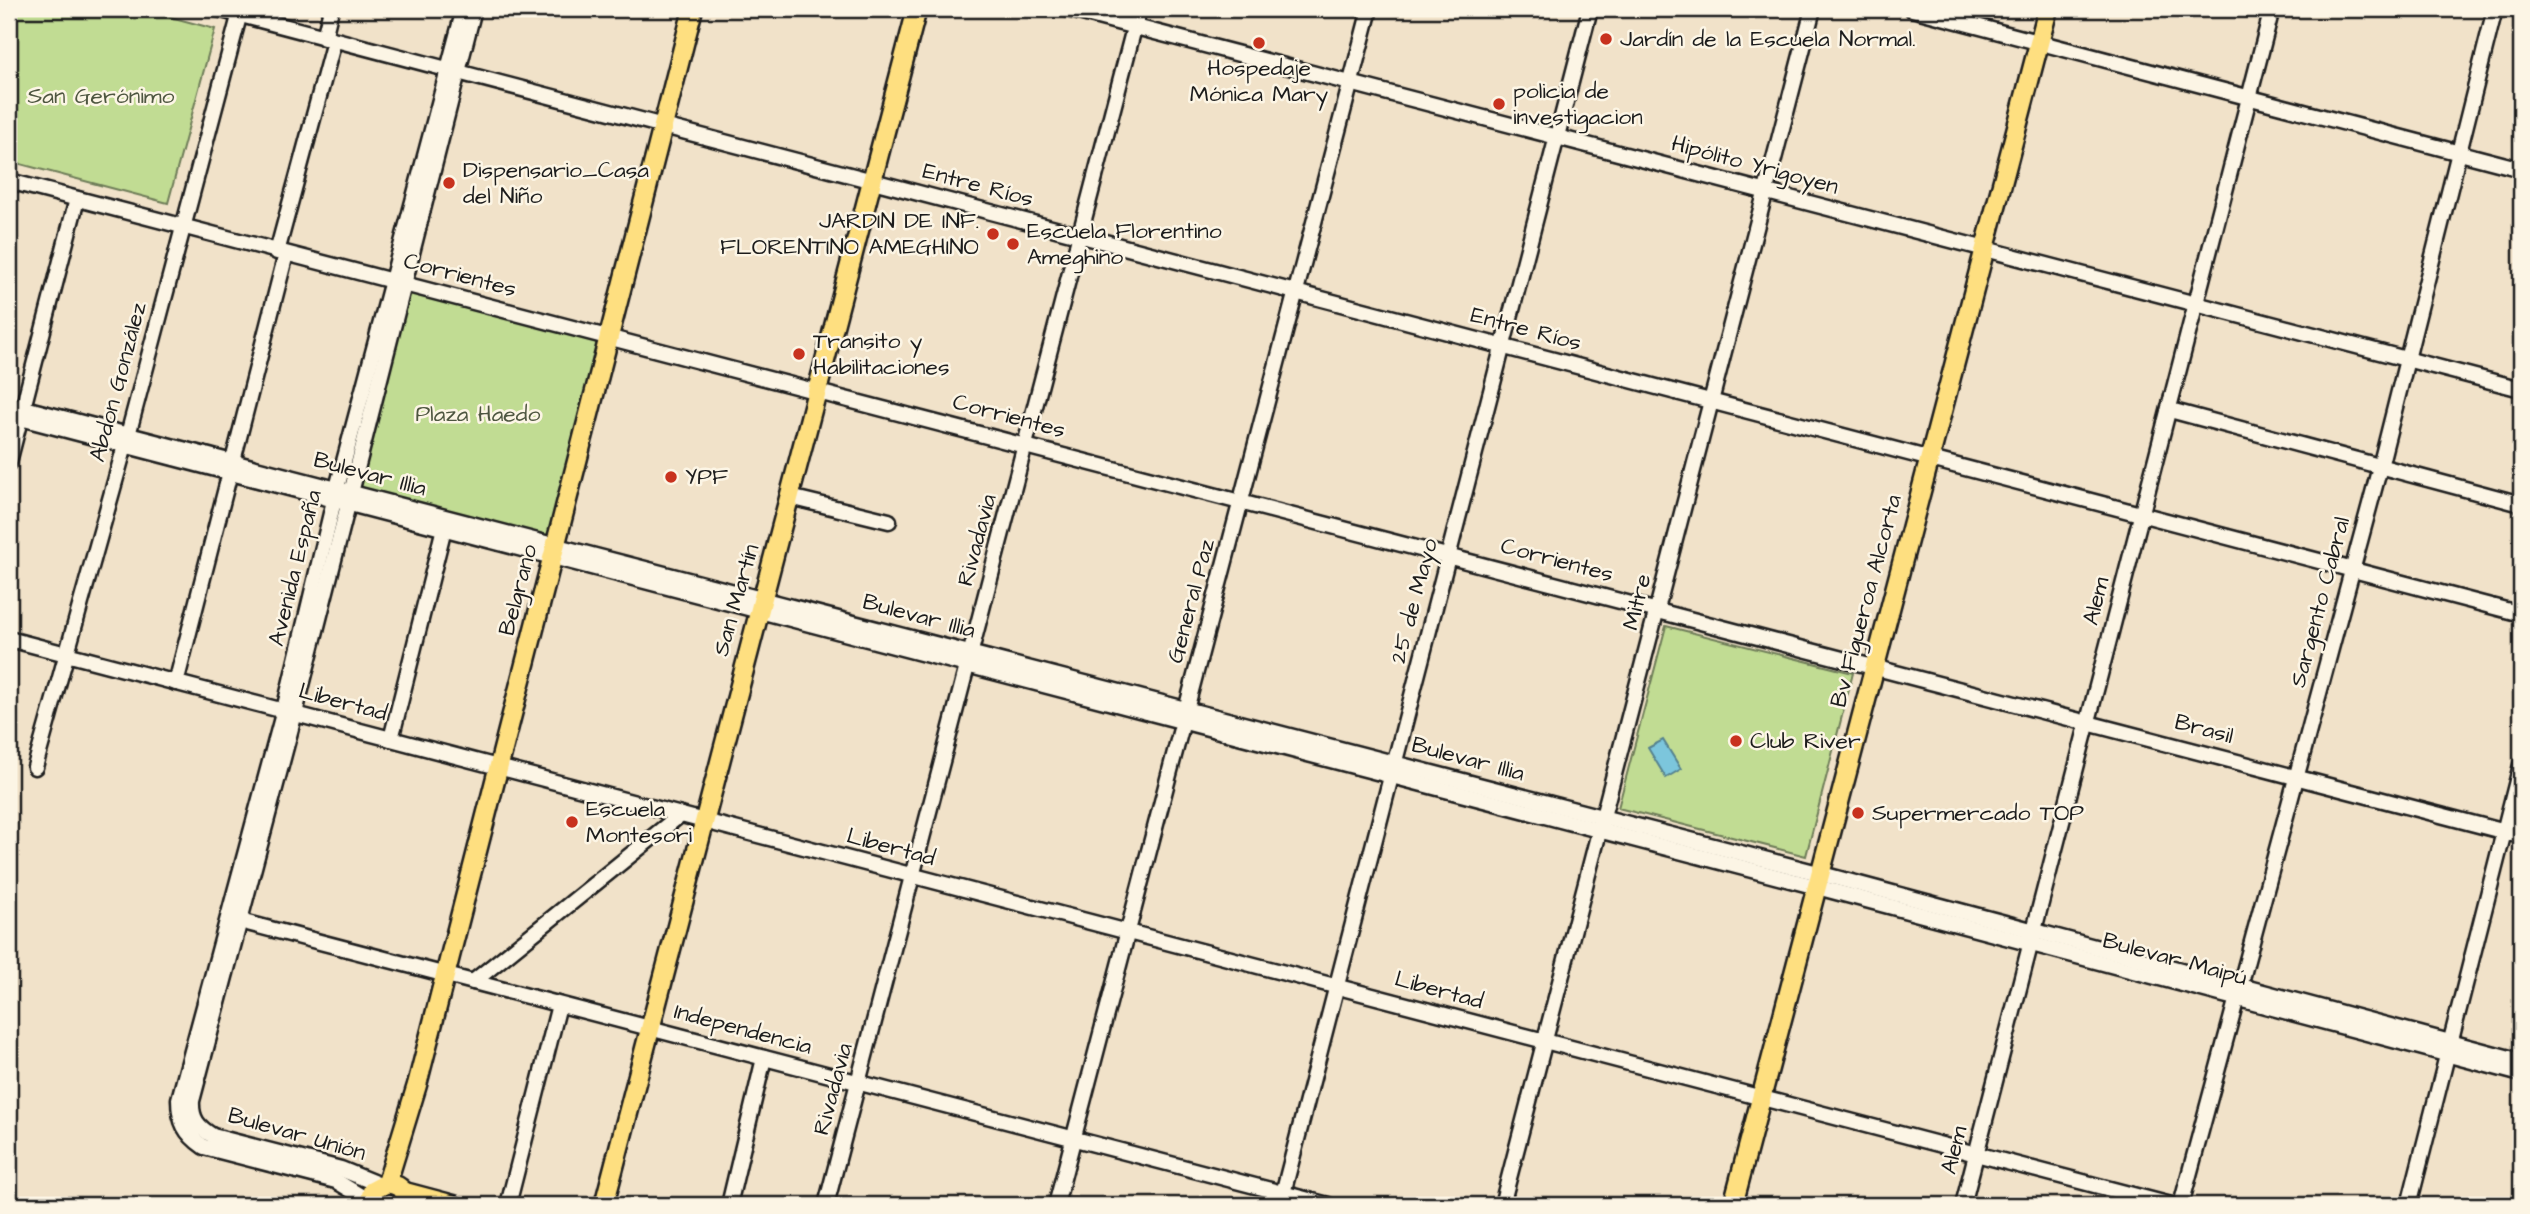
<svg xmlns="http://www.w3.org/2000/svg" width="2530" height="1214" viewBox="0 0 2530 1214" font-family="'Architects Daughter',sans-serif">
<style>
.green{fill:#c1dc93;stroke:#6e7c58;stroke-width:2}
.water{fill:#7bc6dc;stroke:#55828f;stroke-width:2}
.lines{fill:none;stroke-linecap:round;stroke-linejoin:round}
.minor-casing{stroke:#1c1c1c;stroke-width:19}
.major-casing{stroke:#1c1c1c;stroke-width:23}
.minor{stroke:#fcf5e5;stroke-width:14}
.major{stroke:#fedf80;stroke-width:18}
.poi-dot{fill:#c8321e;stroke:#fcf5e5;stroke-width:2.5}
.labels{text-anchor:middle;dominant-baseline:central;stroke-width:5;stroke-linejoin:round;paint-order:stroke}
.poi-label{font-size:23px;fill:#1c1c1c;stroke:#fcf5e5;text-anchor:start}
.park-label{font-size:23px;fill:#4e5640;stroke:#fcf5e5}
.street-label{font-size:23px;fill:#1c1c1c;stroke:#fcf5e5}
</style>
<rect width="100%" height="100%" fill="#f1e2c9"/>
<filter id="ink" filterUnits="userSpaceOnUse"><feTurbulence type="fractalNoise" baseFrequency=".0143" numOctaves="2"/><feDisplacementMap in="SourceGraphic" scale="14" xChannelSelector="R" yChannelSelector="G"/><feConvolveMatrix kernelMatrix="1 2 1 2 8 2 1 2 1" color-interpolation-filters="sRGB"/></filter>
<g filter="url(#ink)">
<!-- green -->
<g class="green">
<path d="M9,9h132l74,20 -47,174 -159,-42z"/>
<path d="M406,288l194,50 -50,202 -195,-50z"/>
<path d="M1666,626l187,47 -47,183 -188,-48z"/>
</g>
<!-- water -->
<path class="water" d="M1663,740l18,29 -15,9 -18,-30z"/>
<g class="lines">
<!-- minor casing -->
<g class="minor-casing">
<g id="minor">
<path d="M218,9l2303,605"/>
<path d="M1067,9l1454,380"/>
<path d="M1912,9l609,160"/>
<path d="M324,38l7,-29"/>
<path d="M9,181l2512,655"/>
<path d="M277,252l57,-211"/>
<path d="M9,404l1809,469 703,188"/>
<path d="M2170,410l351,94"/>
<path d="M9,415l1808,472 704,187"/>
<path d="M9,462l68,-263"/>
<path d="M790,497l99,24"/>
<path d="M9,639l2162,566"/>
<path d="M176,683l110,-429"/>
<path d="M391,739l53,-211"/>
<path d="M35,767l93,-332 113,-426"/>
<path d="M232,919l1096,286"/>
<path d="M473,982l207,-167"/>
<path d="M380,1185l-39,-16 -128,-33c-15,-9 -22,-17 -21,-35l103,-388 179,-704"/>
<path d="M369,1201l-33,-20 -132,-34c-19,-13 -25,-25 -25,-48l105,-389 53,-222 127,-479"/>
<path d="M508,1205l51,-200"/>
<path d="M729,1205l35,-147"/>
<path d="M826,1205l313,-1196"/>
<path d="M1056,1205l314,-1196"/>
<path d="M1280,1205l310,-1196"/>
<path d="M1502,1205l311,-1196"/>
<path d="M1963,1205l309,-1196"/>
<path d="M2181,1205l199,-738 115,-458"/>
<path d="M2409,1205l112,-440"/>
<path d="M2520,1205l1,-4"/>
</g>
</g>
<!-- major casing -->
<g class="major-casing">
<g id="major">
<path d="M387,1183l30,-98 276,-1076"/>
<path d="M405,1192l49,13"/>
<path d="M369,1205l3,-14 15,-8c13,2 20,8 20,22"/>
<path d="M604,1205l313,-1196"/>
<path d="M1733,1205l315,-1196"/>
</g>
</g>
<!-- minor -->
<use href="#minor" class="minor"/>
<!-- major -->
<use href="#major" class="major"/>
</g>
</g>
<!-- markers -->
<g class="poi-dot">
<circle cx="1606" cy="39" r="7"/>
<circle cx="1259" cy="43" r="7"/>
<circle cx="1499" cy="104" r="7"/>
<circle cx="449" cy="183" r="7"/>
<circle cx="993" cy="234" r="7"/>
<circle cx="1013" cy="244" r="7"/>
<circle cx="799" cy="354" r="7"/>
<circle cx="671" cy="477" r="7"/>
<circle cx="1736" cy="741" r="7"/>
<circle cx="1858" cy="813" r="7"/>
<circle cx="572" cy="822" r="7"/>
</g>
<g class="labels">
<!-- poi labels -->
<g class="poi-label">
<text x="1620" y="39">Jardín de la Escuela Normal.</text>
<text x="1259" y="68" text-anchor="middle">Hospedaje<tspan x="1259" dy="26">Mónica Mary</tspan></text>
<text x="1513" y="91">policia de<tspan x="1513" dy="26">investigacion</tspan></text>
<text x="463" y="170">Dispensario_Casa<tspan x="463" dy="26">del Niño</tspan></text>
<text x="979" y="221" text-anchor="end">JARDIN DE INF.<tspan x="979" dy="26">FLORENTINO AMEGHINO</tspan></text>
<text x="1027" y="231">Escuela Florentino<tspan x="1027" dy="26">Ameghino</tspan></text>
<text x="813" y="341">Transito y<tspan x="813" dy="26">Habilitaciones</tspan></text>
<text x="685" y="477">YPF</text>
<text x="1750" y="741">Club River</text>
<text x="586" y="809">Escuela<tspan x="586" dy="26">Montesori</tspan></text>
<text x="1872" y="813">Supermercado TOP</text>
</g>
<!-- park labels -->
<g class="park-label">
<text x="101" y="96">San Gerónimo</text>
<text x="478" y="414">Plaza Haedo</text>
</g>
<!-- street labels -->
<g class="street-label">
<text transform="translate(1755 165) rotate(15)">Hipólito Yrigoyen</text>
<text transform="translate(978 185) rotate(15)">Entre Ríos</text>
<text transform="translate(460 275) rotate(15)">Corrientes</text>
<text transform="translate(1526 329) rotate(15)">Entre Ríos</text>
<text transform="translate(118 382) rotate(-75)">Abdon González</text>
<text transform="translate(1009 416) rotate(15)">Corrientes</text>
<text transform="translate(370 474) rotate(15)">Bulevar Illia</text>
<text transform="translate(977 540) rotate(-75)">Rivadavia</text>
<text transform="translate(1557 560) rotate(15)">Corrientes</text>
<text transform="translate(295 568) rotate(-76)">Avenida España</text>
<text transform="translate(518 590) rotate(-75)">Belgrano</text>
<text transform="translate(736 600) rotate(-74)">San Martín</text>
<text transform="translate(1191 601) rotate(-75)">General Paz</text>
<text transform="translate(1414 601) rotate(-75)">25 de Mayo</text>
<text transform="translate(1866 601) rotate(-75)">Bv Figueroa Alcorta</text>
<text transform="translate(2096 601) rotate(-76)">Alem</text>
<text transform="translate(1637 602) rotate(-76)">Mitre</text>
<text transform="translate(2320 602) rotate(-75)">Sargento Cabral</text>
<text transform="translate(919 616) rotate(15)">Bulevar Illia</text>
<text transform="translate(343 702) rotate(15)">Libertad</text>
<text transform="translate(2204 729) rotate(15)">Brasil</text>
<text transform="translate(1468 759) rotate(15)">Bulevar Illia</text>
<text transform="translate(891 847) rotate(15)">Libertad</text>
<text transform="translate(2175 959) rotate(15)">Bulevar Maipú</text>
<text transform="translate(1439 990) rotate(15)">Libertad</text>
<text transform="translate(743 1029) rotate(15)">Independencia</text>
<text transform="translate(833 1089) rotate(-75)">Rivadavia</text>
<text transform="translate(297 1134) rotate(16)">Bulevar Unión</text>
<text transform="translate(1954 1150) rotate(-76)">Alem</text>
</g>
</g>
<!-- margin -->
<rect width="2530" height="1214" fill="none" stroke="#fcf5e5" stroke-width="35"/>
<rect x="18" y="18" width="2495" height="1179" fill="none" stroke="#1c1c1c" stroke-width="2.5" filter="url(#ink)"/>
</svg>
